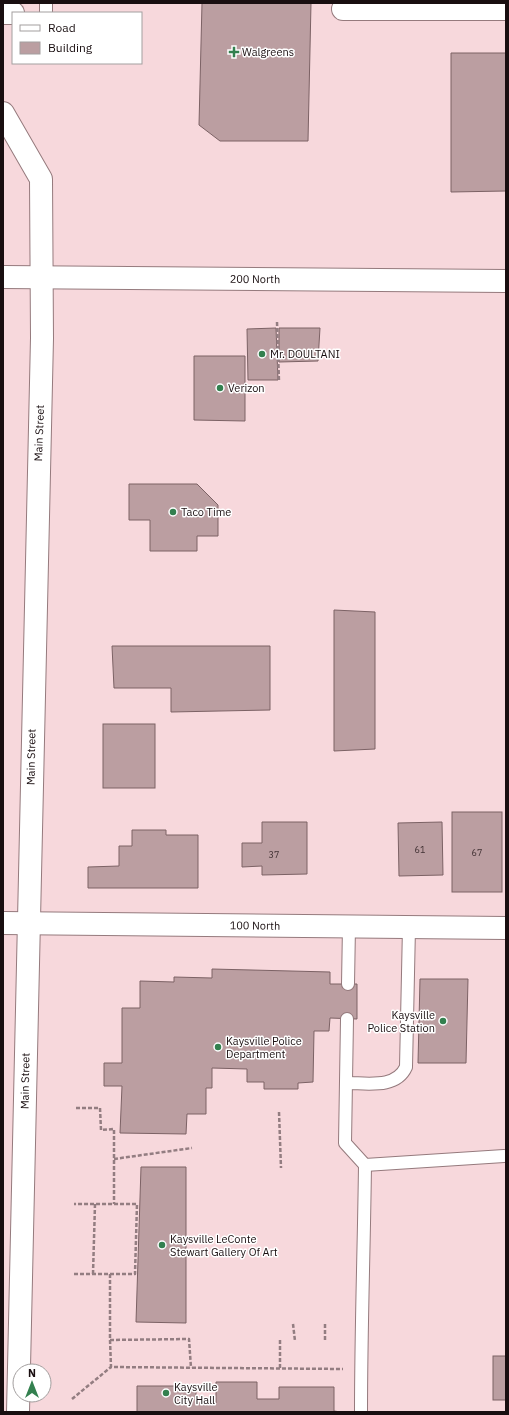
<svg xmlns="http://www.w3.org/2000/svg" width="509" height="1415" viewBox="0 0 509 1415" font-family="'IBM Plex Sans',sans-serif">
<style>
.building{fill:#bb9ea1;stroke:#7c6265}
.lines{fill:none;stroke-linecap:round;stroke-linejoin:round}
.service-casing{stroke:#957a7d;stroke-width:14}
.minor-casing{stroke:#957a7d;stroke-width:24}
.secondary-casing{stroke:#957a7d;stroke-width:24}
.primary-casing{stroke:#957a7d;stroke-width:24}
.path{stroke:#937d81;stroke-width:2.5;stroke-dasharray:4 2;stroke-linecap:butt}
.service{stroke:#fff;stroke-width:12}
.minor{stroke:#fff;stroke-width:22}
.secondary{stroke:#fff;stroke-width:22}
.primary{stroke:#fff;stroke-width:22}
.poi-dot{fill:#33804f;stroke:#fff;stroke-width:1.5}
.labels{text-anchor:middle;dominant-baseline:central;stroke-width:3;stroke-linejoin:round;paint-order:stroke}
.number-label{font-size:9px;fill:#423234}
.poi-label{font-size:11px;fill:#190e10;stroke:#fff;text-anchor:start}
.street-label{font-size:11px;fill:#190e10;stroke:#fff}
</style>
<rect width="100%" height="100%" fill="#f7d8dc"/>
<!-- building -->
<g class="building">
<path d="M202,3h109l-3,138h-88l-21,-16z"/>
<path d="M451,53h55v138l-55,1z"/>
<path d="M276,328l2,52h-30l-1,-51z"/>
<path d="M279,328h41l-2,33 -39,1z"/>
<path d="M194,356h51v65l-51,-1z"/>
<path d="M129,484h68l21,21v31h-21v15h-47v-31h-21z"/>
<path d="M334,610l41,2v137l-41,2z"/>
<path d="M112,646h158v64l-99,2v-24h-57z"/>
<rect x="103" y="724" width="52" height="64"/>
<rect x="452" y="812" width="50" height="80"/>
<path d="M262,822h45v52l-45,1v-9l-20,1v-24h20z"/>
<path d="M442,822l1,53 -44,1 -1,-53z"/>
<path d="M132,830h34v5h32v53h-110v-21l31,-1v-20h13z"/>
<path d="M212,969l118,3v12h27v35l-27,-1 -1,13h-15l-1,51 -15,1v6h-34v-7h-17v-13l-35,-1v20h-6v26h-19l-1,20 -66,-1 2,-47h-18v-23h18v-55h18v-27l34,1v-5l38,1z"/>
<path d="M420,979h48l-2,84h-48z"/>
<path d="M141,1167h45v156l-50,-1z"/>
<rect x="493" y="1356" width="13" height="44"/>
<path d="M216,1382h41v17h22v-12h55v24l7,1h-204v-26h59v17h20z"/>
</g>
<g class="lines">
<!-- service casing -->
<g class="service-casing">
<g id="service">
<path d="M46,3v10"/>
<path d="M348,984l1,-58"/>
<path d="M347,1019l-2,124 20,22c-1,82 -4,164 -4,247"/>
<path d="M347,1083c20,0 49,6 59,-16l3,-140"/>
<path d="M365,1165l139,-9"/>
</g>
</g>
<!-- minor casing -->
<g class="minor-casing">
<g id="minor">
<path d="M343,9h163"/>
<path d="M3,13h10"/>
<path id="s1" d="M3,923l503,5"/>
</g>
</g>
<!-- secondary casing -->
<g class="secondary-casing">
<path id="secondary" d="M3,113l38,66 1,159 -24,1074"/>
</g>
<!-- primary casing -->
<g class="primary-casing">
<g id="primary">
<path id="s2" d="M3,277l503,4"/>
</g>
</g>
<!-- path -->
<g class="path">
<path d="M277,322l2,59"/>
<path d="M76,1108h24l1,22 13,-1v75"/>
<path d="M279,1112l2,56"/>
<path d="M114,1159l78,-11"/>
<path d="M74,1274h61l2,-70h-63"/>
<path d="M93,1274l2,-70"/>
<path d="M110,1274v66l79,-1 2,29"/>
<path d="M293,1324l2,17"/>
<path d="M325,1324v17"/>
<path d="M110,1340l1,27 232,2"/>
<path d="M280,1340v28"/>
<path d="M72,1399l39,-32"/>
</g>
<!-- service -->
<use href="#service" class="service"/>
<!-- minor -->
<use href="#minor" class="minor"/>
<!-- secondary -->
<use href="#secondary" class="secondary"/>
<!-- primary -->
<use href="#primary" class="primary"/>
</g>
<!-- markers -->
<g class="poi-dot">
<path d="M232 46h4v4h4v4h-4v4h-4v-4h-4v-4h4z"/>
<circle cx="262" cy="354" r="4"/>
<circle cx="220" cy="388" r="4"/>
<circle cx="173" cy="512" r="4"/>
<circle cx="443" cy="1021" r="4"/>
<circle cx="218" cy="1047" r="4"/>
<circle cx="162" cy="1245" r="4"/>
<circle cx="166" cy="1393" r="4"/>
</g>
<g class="labels">
<!-- number labels -->
<g class="number-label">
<text x="420" y="849">61</text>
<text x="477" y="852">67</text>
<text x="274" y="854">37</text>
</g>
<!-- poi labels -->
<g class="poi-label">
<text x="242" y="52">Walgreens</text>
<text x="270" y="354">Mr. DOULTANI</text>
<text x="228" y="388">Verizon</text>
<text x="181" y="512">Taco Time</text>
<text x="435" y="1015" text-anchor="end">Kaysville<tspan x="435" dy="13">Police Station</tspan></text>
<text x="226" y="1041">Kaysville Police<tspan x="226" dy="13">Department</tspan></text>
<text x="170" y="1239">Kaysville LeConte<tspan x="170" dy="13">Stewart Gallery Of Art</tspan></text>
<text x="174" y="1387">Kaysville<tspan x="174" dy="13">City Hall</tspan></text>
</g>
<!-- street labels -->
<g class="street-label">
<text stroke="none"><textPath href="#s2" startOffset="252">200 North</textPath></text>
<text transform="translate(39 433) rotate(-88)">Main Street</text>
<text transform="translate(31 757) rotate(-89)">Main Street</text>
<text stroke="none"><textPath href="#s1" startOffset="252">100 North</textPath></text>
<text transform="translate(25 1081) rotate(-89)">Main Street</text>
</g>
</g>
<!-- border -->
<rect width="509" height="1415" fill="none" stroke="#190e10" stroke-width="8"/>
<!-- legend -->
<rect x="12" y="12" width="130" height="52" fill="#ffffff" stroke="#a39f9f"/>
<rect x="20" y="25" width="20" height="6" fill="#ffffff" stroke="#a39f9f"/>
<text x="48" y="32" font-size="12" fill="#190e10">Road</text>
<rect x="20" y="42" width="20" height="12" fill="#bb9ea1" stroke="#a39f9f"/>
<text x="48" y="52" font-size="12" fill="#190e10">Building</text>
<!-- north arrow -->
<g transform="translate(32 1383)"><circle r="19" fill="#ffffff" stroke="#a39f9f"/>
<path d="M0-3L7 15L0 10L-7 15Z" fill="#33804f"/>
<text y="-6" font-size="11" font-weight="bold" text-anchor="middle" fill="#190e10">N</text>
</g>
</svg>
